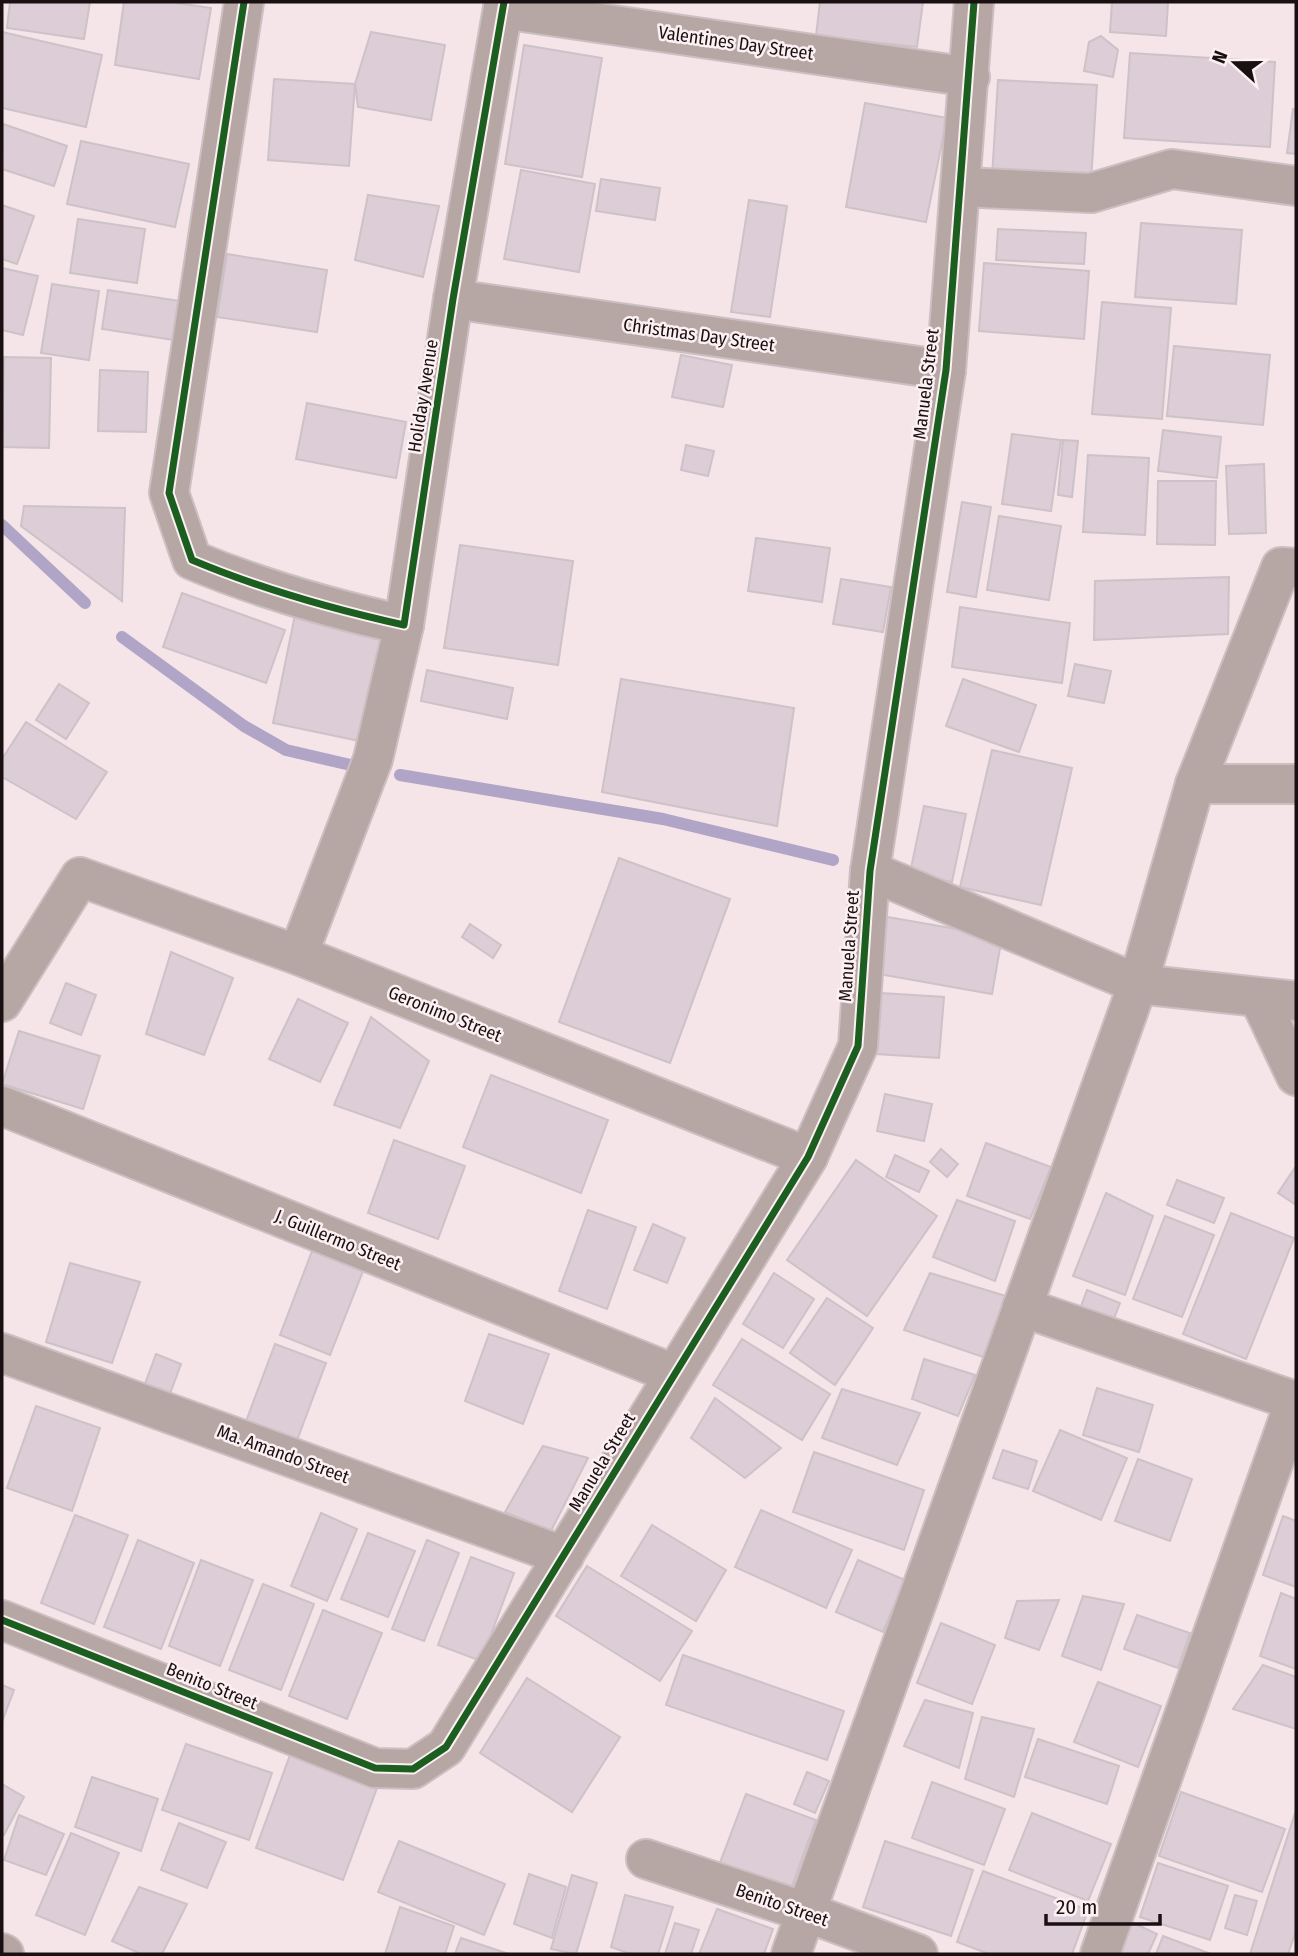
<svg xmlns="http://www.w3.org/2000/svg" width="1298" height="1956" viewBox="0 0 1298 1956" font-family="'Fira Sans Condensed',sans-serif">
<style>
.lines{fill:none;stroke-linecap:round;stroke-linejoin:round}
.stream{stroke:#b0a5c6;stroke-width:12}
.building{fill:#ddcdd6;stroke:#cdc2c7;stroke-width:2}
.street-casing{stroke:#ccbfc2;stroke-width:42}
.secondary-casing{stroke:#ccbfc2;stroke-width:42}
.street{stroke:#b6a7a5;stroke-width:38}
.secondary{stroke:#b7a5a3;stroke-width:38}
.cycleway-casing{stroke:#fcf0f3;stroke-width:11}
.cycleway{stroke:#1b5e20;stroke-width:7}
.labels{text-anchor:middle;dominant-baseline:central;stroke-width:5;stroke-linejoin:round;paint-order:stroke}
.street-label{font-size:18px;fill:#1a1012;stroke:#fcf0f3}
</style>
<rect width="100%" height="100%" fill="#f5e4e8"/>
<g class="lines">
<!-- stream -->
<g class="stream">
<path d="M2,525l83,78"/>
<path d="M122,637l122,89 42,24 69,16"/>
<path d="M400,775l263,44 170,41"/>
</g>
</g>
<!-- building -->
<g class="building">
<path d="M10,2h80l-6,37 -77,-11z"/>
<path d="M124,2h47l40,6 -12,71 -84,-14z"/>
<path d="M820,2h103l-6,45 -101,-11z"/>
<path d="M1112,2h56l-2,34 -56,-4z"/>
<path d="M2,32l100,23 -16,72 -84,-19z"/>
<path d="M371,32l74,13 -14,75 -73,-13 -3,-23z"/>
<path d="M1101,36l17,14 -5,27 -29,-6 5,-29z"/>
<path d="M524,45l78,13 -20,119 -77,-13z"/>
<path d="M1130,53l145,9 -5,85 -146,-9z"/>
<path d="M274,79l81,5 -6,82 -81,-6z"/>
<path d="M998,80l99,5 -6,97 -99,-5z"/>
<path d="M865,103l82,15 -21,104 -80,-15z"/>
<path d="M1293,109l3,1v44l-9,-1z"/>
<path d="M3,124l64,22 -13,40 -52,-17z"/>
<path d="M81,141l108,23 -14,63 -108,-23z"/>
<path d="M521,170l74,14 -16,88 -75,-13z"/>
<path d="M601,179l59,9 -5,32 -59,-9z"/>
<path d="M368,195l71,11 -16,71 -68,-17z"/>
<path d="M749,200l38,6 -17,111 -39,-5z"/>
<path d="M2,205l32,11 -17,48 -15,-5z"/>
<path d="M78,219l67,10 -8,54 -67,-10z"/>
<path d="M1141,223l101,7 -6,74 -101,-7z"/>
<path d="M998,229l88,4 -2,31 -88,-4z"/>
<path d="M227,254l100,16 -10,62 -100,-15z"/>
<path d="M984,263l105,8 -5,68 -105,-8z"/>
<path d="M2,268l36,8 -15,59 -21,-5z"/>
<path d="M52,284l47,7 -10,69 -48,-7z"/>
<path d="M108,290l72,11 -6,39 -72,-11z"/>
<path d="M1102,302l69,6 -9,111 -70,-5z"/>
<path d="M1174,346l96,9 -7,70 -96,-9z"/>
<path d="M681,355l51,10 -9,42 -51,-10z"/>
<path d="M4,357l47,1 -2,90 -47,-1z"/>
<path d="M100,370l48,2 -2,60 -48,-1z"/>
<path d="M307,403l99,19 -10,56 -100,-19z"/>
<path d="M1163,430l58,7 -4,41 -59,-7z"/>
<path d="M1012,434l49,6 -10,71 -49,-7z"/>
<path d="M1063,440l15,1 -6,56 -14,-2z"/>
<path d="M686,445l28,6 -6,25 -27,-6z"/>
<path d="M1088,455l61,3 -4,77 -62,-3z"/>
<path d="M1264,464l2,69 -37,1 -3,-68z"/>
<path d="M1158,481h58l-1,64 -58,-1z"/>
<path d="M962,502l29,5 -15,90 -29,-5z"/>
<path d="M24,506l101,2 -3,93 -101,-75z"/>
<path d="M999,516l62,10 -12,74 -62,-10z"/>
<path d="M756,538l74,10 -8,54 -74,-11z"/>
<path d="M460,545l113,16 -15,104 -114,-17z"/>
<path d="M1229,577l-1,57 -134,6 1,-59z"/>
<path d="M841,579l50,8 -8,45 -50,-8z"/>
<path d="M182,593l103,37 -19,53 -103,-36z"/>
<path d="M960,607l110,16 -8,60 -110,-16z"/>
<path d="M296,610l97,21 -24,112 -96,-20z"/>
<path d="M1075,664l36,7 -7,32 -36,-7z"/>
<path d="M427,670l86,18 -6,31 -86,-18z"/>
<path d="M621,679l173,29 -17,118 -175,-34z"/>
<path d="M963,679l73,26 -17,47 -73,-26z"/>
<path d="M59,684l30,19 -23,36 -30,-19z"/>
<path d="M26,722l81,50 -31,47 -74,-42v-18z"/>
<path d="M992,750l80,18 -31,137 -81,-18z"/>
<path d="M924,806l42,8 -14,68 -42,-9z"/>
<path d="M619,858l111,41 -60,164 -111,-41z"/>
<path d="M882,916l120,21 -10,57 -119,-21z"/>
<path d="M470,924l31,21 -8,13 -31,-21z"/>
<path d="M171,952l62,26 -29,77 -58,-21z"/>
<path d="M66,983l30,12 -15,40 -31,-12z"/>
<path d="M881,993l63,4 -5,61 -63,-4z"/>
<path d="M298,999l50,24 -28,59 -51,-23z"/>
<path d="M371,1017l58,44 -29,67 -66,-23z"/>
<path d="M19,1031l81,25 -17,53 -81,-25z"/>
<path d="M491,1075l117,45 -27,73 -118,-46z"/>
<path d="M885,1094l47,10 -8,37 -47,-10z"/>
<path d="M394,1140l71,26 -27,73 -70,-26z"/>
<path d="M986,1143l65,24 -21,52 -63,-23z"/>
<path d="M941,1149l17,15 -11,13 -17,-15z"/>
<path d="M895,1155l34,16 -10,21 -33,-15z"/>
<path d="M856,1160l81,56 -70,100 -80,-56z"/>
<path d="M1296,1166v39l-18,-12z"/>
<path d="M1177,1180l47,18 -10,25 -47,-18z"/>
<path d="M1106,1193l47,23 -28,79 -52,-19z"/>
<path d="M957,1200l58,21 -20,60 -62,-24z"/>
<path d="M588,1210l48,17 -29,82 -48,-18z"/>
<path d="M1231,1213l63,25 -48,121 -63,-25z"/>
<path d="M1165,1216l49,19 -32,82 -49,-18z"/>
<path d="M653,1224l32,14 -18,45 -33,-13z"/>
<path d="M314,1246l51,20 -35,89 -50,-20z"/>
<path d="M70,1263l70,19 -28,81 -66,-21z"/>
<path d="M774,1273l40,26 -31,49 -40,-24z"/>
<path d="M930,1273l79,24 -23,61 -82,-28z"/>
<path d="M1087,1290l33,13 -7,18 -33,-12z"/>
<path d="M827,1298l46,30 -38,57 -45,-32z"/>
<path d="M489,1334l60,20 -26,70 -58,-23z"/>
<path d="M742,1339l88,55 -28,46 -89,-55z"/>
<path d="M275,1344l51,19 -30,80 -51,-19z"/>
<path d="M156,1354l25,10 -14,38 -25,-10z"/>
<path d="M924,1359l51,16 -17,41 -46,-17z"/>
<path d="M1097,1388l56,17 -14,47 -56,-17z"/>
<path d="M842,1389l78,24 -23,52 -75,-27z"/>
<path d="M715,1398l66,50 -36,30 -54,-40z"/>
<path d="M36,1406l64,22 -28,83 -65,-23z"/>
<path d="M1060,1430l67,28 -26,62 -68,-29z"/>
<path d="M543,1446l45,12 -37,73 -46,-19z"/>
<path d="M1003,1450l34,11 -9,28 -35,-11z"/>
<path d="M814,1452l110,38 -20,60 -111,-38z"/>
<path d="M1138,1459l54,20 -22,62 -55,-20z"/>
<path d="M761,1510l91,40 -26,58 -91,-41z"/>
<path d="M321,1513l36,16 -30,72 -36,-15z"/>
<path d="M75,1515l53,20 -34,89 -53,-21z"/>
<path d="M1283,1516l13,5v66l-33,-12z"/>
<path d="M652,1525l74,45 -30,51 -75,-45z"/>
<path d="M368,1533l47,18 -27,66 -47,-18z"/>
<path d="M138,1540l56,23 -33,86 -57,-22z"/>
<path d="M427,1540l32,13 -35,88 -32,-12z"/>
<path d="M471,1557l43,16 -33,88 -43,-16z"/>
<path d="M201,1560l52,20 -33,86 -51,-20z"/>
<path d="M858,1560l47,20 -22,52 -47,-20z"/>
<path d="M587,1566l105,65 -32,50 -104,-65z"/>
<path d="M263,1584l51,20 -33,86 -52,-20z"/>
<path d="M1281,1593l15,6v70l-36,-13z"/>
<path d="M1083,1596l41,8 -23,66 -39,-14z"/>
<path d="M1059,1600l-20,50 -34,-12 12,-37z"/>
<path d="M323,1610l59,23 -35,86 -58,-23z"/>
<path d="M1137,1615l53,18 -12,35 -54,-19z"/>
<path d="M941,1623l54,22 -23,59 -55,-21z"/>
<path d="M683,1655l161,56 -17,49 -161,-55z"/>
<path d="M1263,1665l33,12v52l-63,-20z"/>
<path d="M527,1678l93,59 -48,75 -92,-59z"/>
<path d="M1098,1682l63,24 -23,61 -64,-25z"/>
<path d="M2,1685l12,5 -12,32z"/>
<path d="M925,1700l48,13 -14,55 -55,-22z"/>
<path d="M982,1717l52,12 -20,68 -49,-18z"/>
<path d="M1038,1739l81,27 -12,38 -82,-27z"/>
<path d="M186,1744l86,29 -23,67 -87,-30z"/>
<path d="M290,1755l87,33 -34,92 -87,-32z"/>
<path d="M807,1772l22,9 -14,32 -21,-9z"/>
<path d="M92,1777l66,22 -17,52 -66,-24z"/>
<path d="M932,1782l73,27 -21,56 -72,-27z"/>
<path d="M2,1784l22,13 -20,38 -2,-1z"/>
<path d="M1181,1792l104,37 -23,63 -103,-36z"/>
<path d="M746,1794l70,26 -27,74 -71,-26z"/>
<path d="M1296,1810v121l-8,23h-38z"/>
<path d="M1032,1813l79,31 -23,57 -79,-31z"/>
<path d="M19,1815l45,19 -18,41 -42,-15z"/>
<path d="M179,1823l47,19 -19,46 -46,-18z"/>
<path d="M71,1833l48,20 -34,82 -49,-20z"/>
<path d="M399,1841l106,43 -21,51 -106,-43z"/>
<path d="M885,1841l88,29 -22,66 -88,-29z"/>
<path d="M1158,1863l70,23 -18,54 -70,-23z"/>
<path d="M983,1871l105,39 -16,44h-83l-32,-12z"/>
<path d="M529,1874l37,13 -14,51 -38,-14z"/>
<path d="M572,1875l25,8 -21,71 -25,-5z"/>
<path d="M139,1887l48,17 -25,50h-21l-29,-13z"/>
<path d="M625,1895l48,12 -15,47h-27l-20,-7z"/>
<path d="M1235,1895l22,6 -10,34 -22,-7z"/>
<path d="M400,1907l54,19 -9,28h-60z"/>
<path d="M717,1909l56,20 -9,25h-65z"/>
<path d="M1127,1920l30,14 -9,20h-35z"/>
<path d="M675,1923l24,7 -8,24h-26z"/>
<path d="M1163,1936l48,18h-55z"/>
<path d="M461,1938l48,16h-54z"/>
</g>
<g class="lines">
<!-- street casing -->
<g class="street-casing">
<g id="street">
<path d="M244,2l-75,491 23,67c69,29 140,49 212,65l49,-326 51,-297"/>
<path d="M503,9l467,68"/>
<path d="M961,187l130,6 81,-24 124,17"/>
<path d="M453,299l493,71"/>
<path d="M1195,784h101"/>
<path d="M870,871l268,113 57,-200 86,-217 15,1"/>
<path d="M298,955l75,-196 31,-134"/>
<path d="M1259,998l37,78"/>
<path d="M2,1002l78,-125 218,78 510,202"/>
<path d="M2,1106l672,268"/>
<path d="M1022,1307l273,94 -195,553"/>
<path d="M2,1353l562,203"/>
<path d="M2,1620l373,148 38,1 33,-22 362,-590 50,-111 12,-175 76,-501 28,-368"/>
<path d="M646,1859l160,53 112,42"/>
<path d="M791,1954l347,-970 158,17"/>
</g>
</g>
<!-- secondary casing -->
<g class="secondary-casing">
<path id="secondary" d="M2,1953l2,1"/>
</g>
<!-- street -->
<use href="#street" class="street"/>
<!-- secondary -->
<use href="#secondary" class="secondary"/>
<!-- cycleway casing -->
<g class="cycleway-casing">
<g id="cycleway">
<path d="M244,2l-75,491 23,67c69,29 140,49 212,65l49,-326 51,-297"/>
<path d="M2,1620l373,148 38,1 33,-22 362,-590 50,-111 12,-175 76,-501 28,-368"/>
</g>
</g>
<!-- cycleway -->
<use href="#cycleway" class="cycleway"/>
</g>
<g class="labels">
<!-- street labels -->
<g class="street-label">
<text transform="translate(736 43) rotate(8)">Valentines Day Street</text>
<text transform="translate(699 335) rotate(8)">Christmas Day Street</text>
<text transform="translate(926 384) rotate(-83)">Manuela Street</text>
<text transform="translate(423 396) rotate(-81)">Holiday Avenue</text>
<text transform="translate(849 946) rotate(-86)">Manuela Street</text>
<text transform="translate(445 1014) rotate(22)">Geronimo Street</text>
<text transform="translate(338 1240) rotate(22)">J. Guillermo Street</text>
<text transform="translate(283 1454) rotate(20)">Ma. Amando Street</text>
<text transform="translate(602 1462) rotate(-59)">Manuela Street</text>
<text transform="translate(212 1686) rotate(22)">Benito Street</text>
<text transform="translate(782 1905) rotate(19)">Benito Street</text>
</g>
</g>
<!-- border -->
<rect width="1298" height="1956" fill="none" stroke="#1a1012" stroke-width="7"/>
<!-- north arrow -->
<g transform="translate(1235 63) rotate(291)" stroke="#fcf0f3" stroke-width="5" paint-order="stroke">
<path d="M0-5L12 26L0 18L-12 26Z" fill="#1a1012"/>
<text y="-10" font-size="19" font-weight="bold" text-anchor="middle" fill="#1a1012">N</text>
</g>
<!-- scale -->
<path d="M1046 1914v10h114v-10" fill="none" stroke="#1a1012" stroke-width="3.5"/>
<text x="1056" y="1914" font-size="21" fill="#1a1012" stroke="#fcf0f3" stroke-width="5" paint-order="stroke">20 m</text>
</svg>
